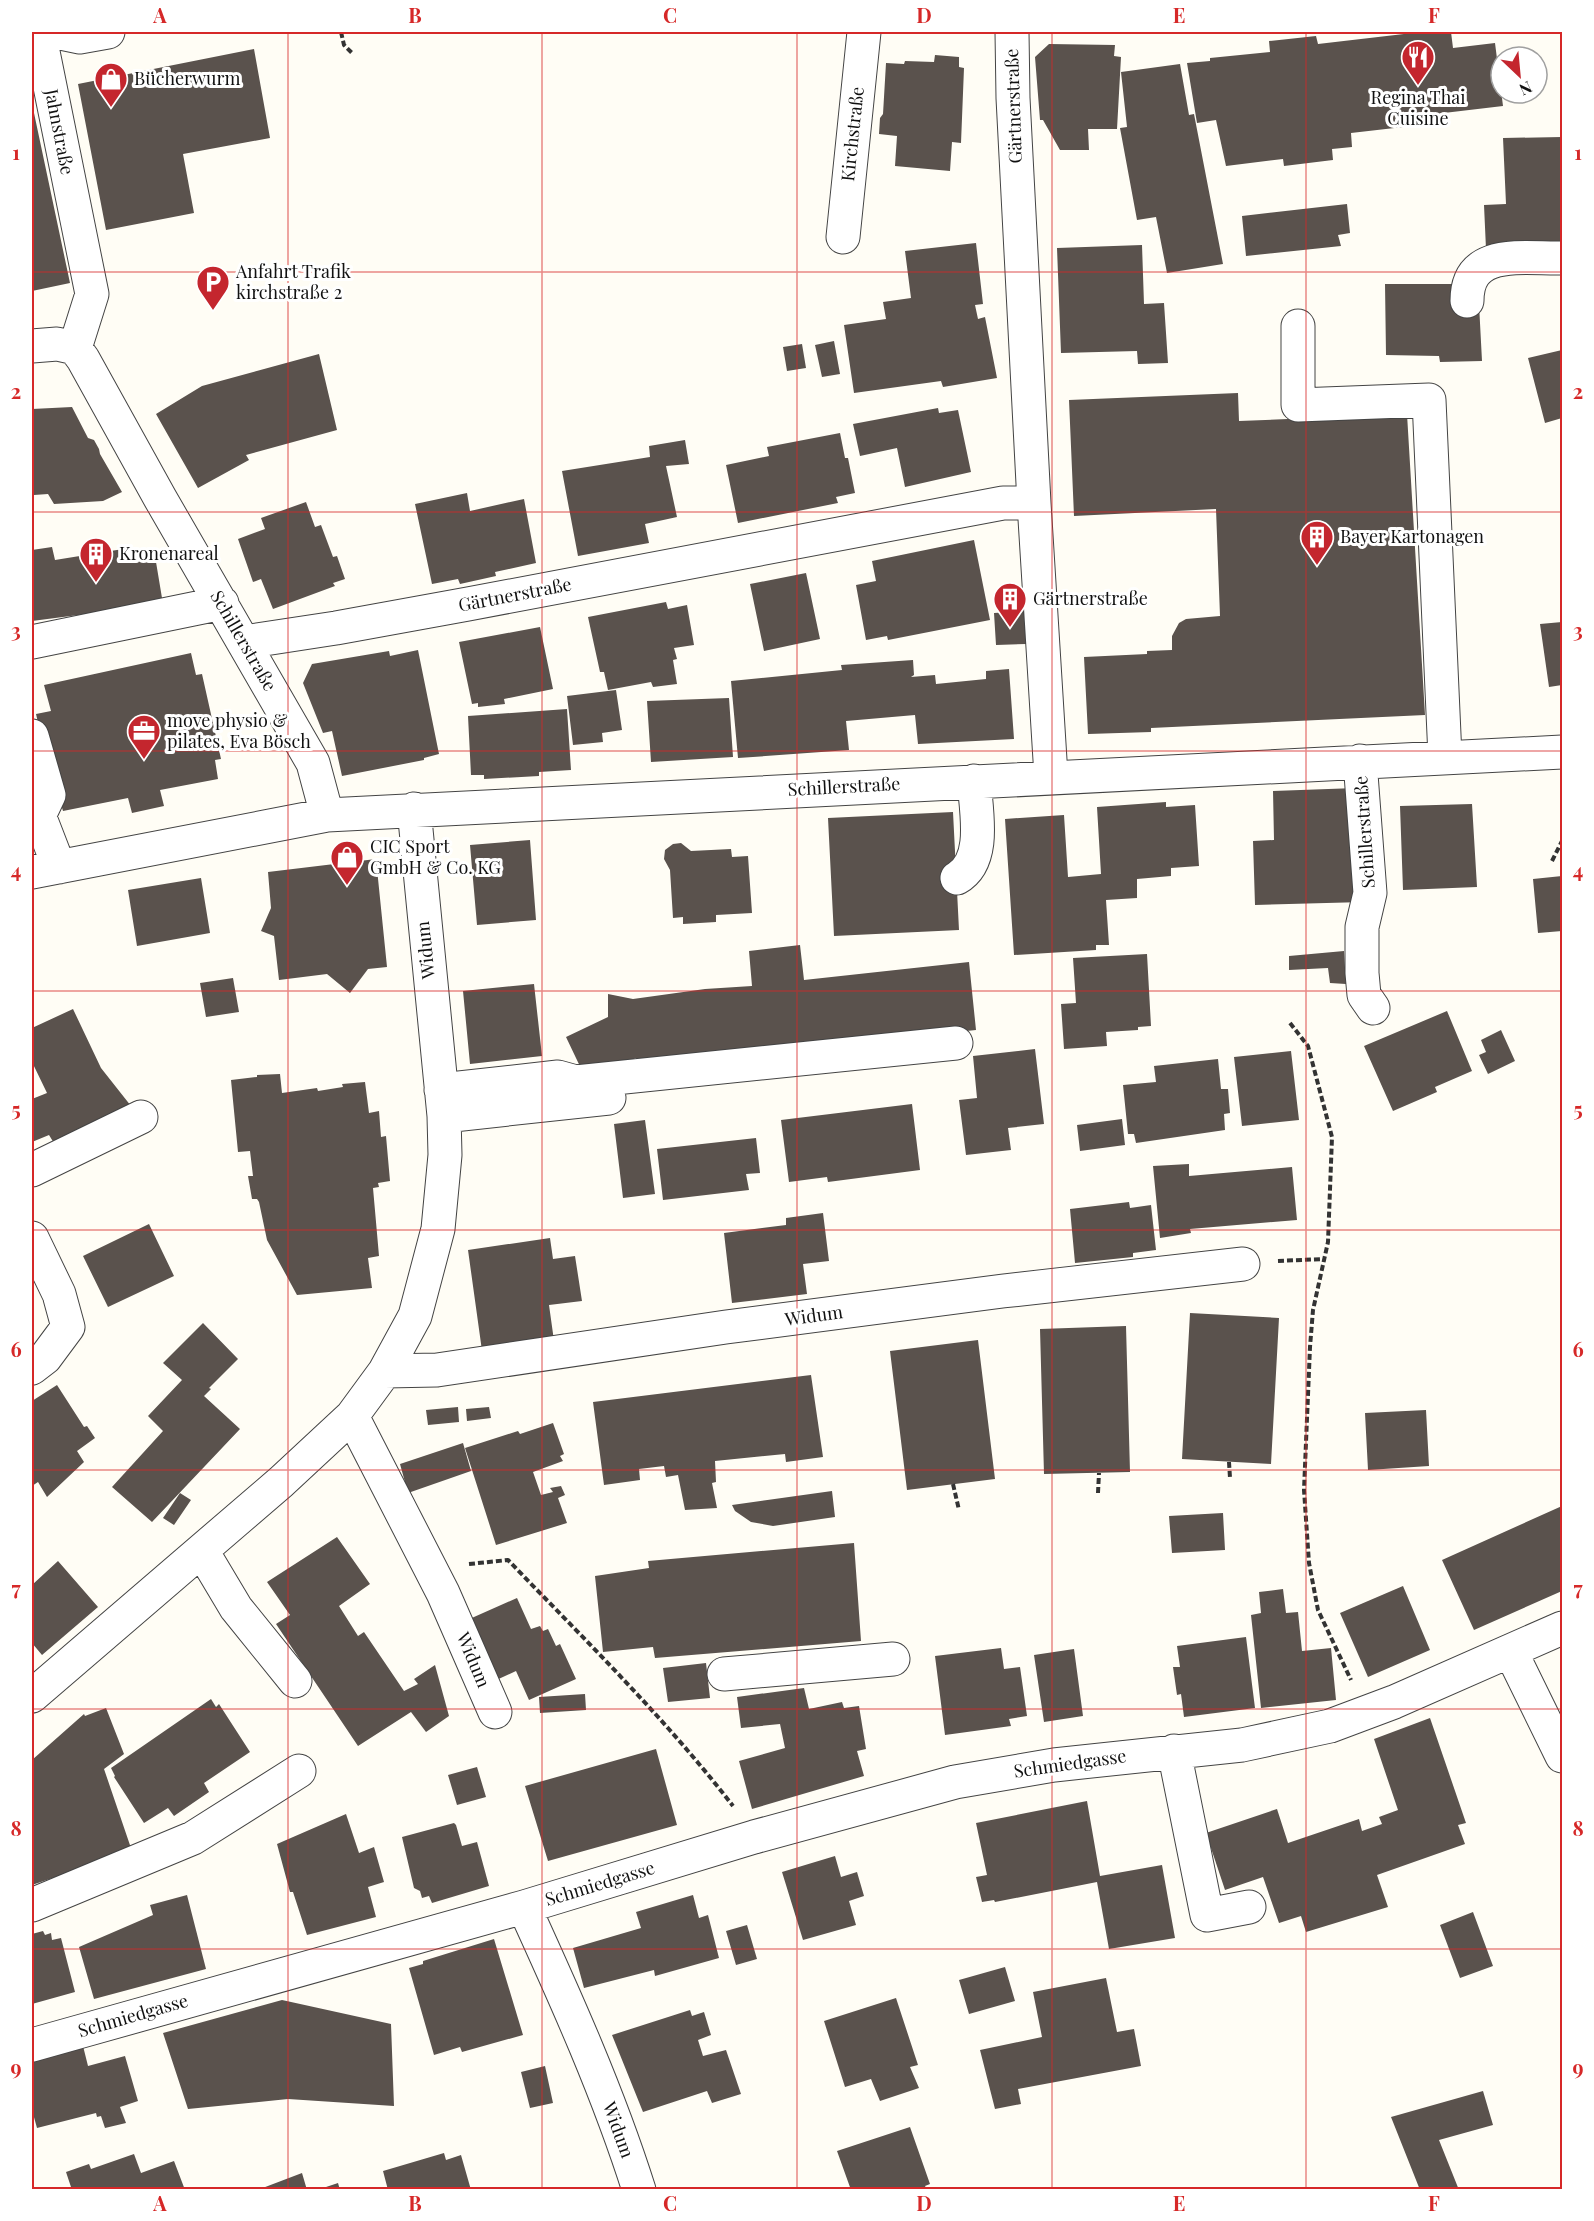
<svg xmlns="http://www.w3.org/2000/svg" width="1594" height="2221" font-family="'Playfair Display',serif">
	<rect width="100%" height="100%" fill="#fffdf5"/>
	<path fill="#5a524d" d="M1421 32H1451L1453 48 1495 43 1503 106 1410 117 1412 126 1351 133 1352 147 1332 149 1333 160 1284 166 1283 159 1226 166 1216 120 1197 123 1187 63 1210 61V58L1270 52 1269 41 1316 36 1318 44Z
		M1049 44 1115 45 1114 56 1121 57 1117 129H1088L1089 150H1060L1043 120H1040L1035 57Z
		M254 49 270 138 183 154 194 213 106 230 78 84Z
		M935 55 959 57V67L964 68 961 143 952 142 950 171 895 166 897 136 879 134 880 118 883 114 886 63 904 64 905 61 934 62Z
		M1180 64 1189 115 1194 114 1223 264 1167 273 1156 217 1137 220 1120 128 1127 127 1121 72Z
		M34 113 70 283 32 291V114Z
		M1562 137V248L1486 249 1484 205 1506 204 1503 138Z
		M1347 204 1350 233 1338 235 1341 246 1246 256 1242 216Z
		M976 243 983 304 975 305 978 319 985 317 997 378 943 387 941 381 854 393 844 325 886 319 883 302 911 298 905 251Z
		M1142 245 1144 304 1164 303 1168 363 1138 364 1137 351 1061 353 1057 248Z
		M1385 284H1453V306L1479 304 1482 361 1440 362 1439 356 1386 355Z
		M834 341 840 374 822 377 815 345Z
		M802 344 806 368 787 371 783 347Z
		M1562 350V418L1545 423 1528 358Z
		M319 354 337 430 246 455 249 460 198 488 156 414 202 386Z
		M1238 393 1239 421 1407 414 1425 715 1151 728V732L1088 734 1084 657 1147 654V651L1172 650V636L1179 623 1186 619 1220 616 1216 509 1074 516 1069 400Z
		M72 407 88 438 94 440 99 449 100 454 122 492 103 501 54 504 48 494 34 495 33 490H32V409Z
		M938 408 939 413 958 410 971 472 905 487 897 448 860 456 853 424Z
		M840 433 845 458H848L855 493 836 497 838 503 738 523 726 465 769 456 767 447Z
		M685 440 689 464 666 466 677 517 645 524 649 543 578 556 562 471 650 457 649 446Z
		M467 493 470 511 524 499 536 563 495 572 496 576 460 584 458 579 432 584 415 504Z
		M306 502 315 527 321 525 333 557 337 556 345 579 333 583 335 586 273 609 261 579 253 582 238 539 265 529 261 518Z
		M974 540 990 620 888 640 887 636 866 640 856 585 876 581 872 561Z
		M52 547 55 560 123 549 125 561 155 556 163 604 32 621V550Z
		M806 573 820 639 764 651 750 584Z
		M666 602 668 609 687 605 694 645 674 648 677 659 673 660 677 684 653 687 651 682 608 690 604 672H600L588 617Z
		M1024 611 1026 644 996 645 994 613Z
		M1562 622V685L1549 687 1540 624Z
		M540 627 553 689 504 699 505 704 478 707V703L472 704 459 642Z
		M418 650 439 754 424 758V760L342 776 332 731 323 733 303 683 312 664 389 651 390 656Z
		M191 653 196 675 202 674 221 759 215 760 218 779 160 790 164 806 132 813 128 798 63 811 58 795 55 796 36 714 51 711 44 685Z
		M913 660 914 675 911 677 935 675 936 684 986 679V671L1009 669 1014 739 918 744 915 715 846 721 849 750 738 758 731 681 842 670 841 665Z
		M616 690 622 730 602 733 603 742 573 745 567 696Z
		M729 698 733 757 651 762 647 701Z
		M567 709 571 770 539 772V776L484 779V775H471L468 716Z
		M1356 788 1364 902 1255 905 1253 841 1274 840 1273 791Z
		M1166 802V807L1195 805 1199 866 1171 868V876L1137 879V898L1106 900 1109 945H1096V950L1014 955 1005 819 1064 815 1068 877 1101 874 1097 807Z
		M1472 804 1477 887 1403 890 1400 806Z
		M953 812 959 930 834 936 828 818Z
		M530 840 536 920 477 925 470 845Z
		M681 843 691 851 731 849 732 857 748 856 752 913 716 915V922L683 924V917L673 918 670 870 664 859 665 850 673 844Z
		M376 859 387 967 368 969 350 993 327 974 279 980 274 936 261 931 271 908 268 872Z
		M1562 876V931L1538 933 1533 879Z
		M201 878 210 933 137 946 128 890Z
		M800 945 804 980 969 962 976 1030 719 1057 638 1070 636 1058 586 1079 566 1037 608 1017V994L633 999 705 989 752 986 749 951Z
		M1344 951 1346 984 1330 983 1328 968 1289 970V956Z
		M1147 954 1151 1026 1138 1027V1030L1106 1032 1107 1046 1064 1049 1061 1004 1076 1003 1073 958Z
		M233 978 239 1012 206 1017 200 983Z
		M534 984 542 1056 470 1064 463 991Z
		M73 1009 101 1068 131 1106 57 1148 49 1135 32 1142V1099L47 1093 32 1062V1028Z
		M1447 1011 1472 1071 1435 1087 1437 1092 1393 1111 1364 1046Z
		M1501 1030 1515 1061 1488 1074 1479 1055 1486 1052 1481 1040Z
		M1035 1049 1044 1124 1008 1128 1011 1150 966 1155 959 1100 977 1098 973 1056Z
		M1291 1051 1299 1120 1242 1126 1234 1057Z
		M1218 1059 1221 1089H1228L1230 1113 1224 1114 1225 1130 1136 1143 1134 1134H1128L1123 1085 1156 1082 1154 1066Z
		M280 1074 282 1093 317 1088 318 1091 343 1087 342 1084 365 1082 369 1113 379 1111 381 1137 386 1136 390 1181 378 1183 379 1187 373 1188 379 1256 368 1258 372 1288 297 1295 267 1240 259 1202 257 1199H252L248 1176H253L250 1151 238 1152 231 1080 257 1077V1075Z
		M912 1104 920 1170 828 1182 827 1177 789 1182 781 1120Z
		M1122 1119 1125 1145 1080 1151 1077 1125Z
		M645 1120 655 1194 623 1198 614 1124Z
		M756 1138 760 1173 746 1174 749 1190 663 1200 657 1149Z
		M1189 1164V1176L1292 1167 1297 1220 1190 1229 1191 1233 1160 1238 1153 1166Z
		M1129 1202 1130 1208 1151 1205 1156 1250 1133 1253V1257L1075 1263 1070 1209Z
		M823 1213 829 1261 803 1264 807 1294 732 1303 724 1233 786 1225V1218Z
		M149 1224 174 1276 108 1307 83 1256Z
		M550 1238 553 1259 575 1256 582 1301 549 1305 555 1348 483 1358 468 1250Z
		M1190 1313 1279 1318 1271 1464 1182 1459Z
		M203 1323 238 1359 209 1388 211 1389 204 1396 240 1429 152 1522 112 1487 163 1431 148 1416 182 1380 163 1363Z
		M1126 1326 1130 1472 1044 1474 1040 1329Z
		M978 1340 995 1479 907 1490 890 1351Z
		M811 1375 823 1457 786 1462 785 1454 715 1461 716 1482 712 1483 717 1508 685 1510 678 1475 666 1477 664 1466 639 1469 640 1480 604 1485 593 1402Z
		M57 1385 84 1427 87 1426 95 1438 77 1451 84 1462 47 1497 38 1482 32 1486V1401Z
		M458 1407 459 1422 428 1425 426 1410Z
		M489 1407 491 1418 467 1421 466 1409Z
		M1426 1410 1429 1466 1368 1470 1365 1413Z
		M553 1423 564 1454 560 1456 563 1461 533 1472 541 1495 553 1492 550 1488 561 1486 565 1495 558 1498 567 1523 496 1545 465 1448 518 1431 520 1434Z
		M463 1443 471 1471 408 1493 400 1464Z
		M832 1491 835 1517 773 1526 751 1522 735 1511 732 1505Z
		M180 1493 191 1500 174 1525 163 1518Z
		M1562 1506V1591L1474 1630 1442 1560Z
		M1223 1513 1225 1550 1172 1553 1169 1516Z
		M337 1537 370 1584 339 1606 358 1636 364 1632 404 1691 418 1684 414 1679 435 1665 449 1716 426 1732 411 1712 358 1746 276 1624 290 1615 267 1582Z
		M854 1543 861 1641 655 1658 653 1647 603 1652 595 1576 649 1568 648 1561Z
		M58 1561 98 1607 42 1655 32 1643V1585Z
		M1403 1586 1430 1650 1368 1677 1340 1613Z
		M1283 1589 1286 1613 1298 1612 1302 1651 1331 1648 1336 1700 1261 1708 1251 1615 1261 1613 1259 1592Z
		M517 1598 531 1629 540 1626 543 1631 548 1629 556 1646 560 1644 576 1679 529 1700 516 1671 492 1682 465 1621Z
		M1246 1637 1255 1708 1184 1717 1181 1694 1177 1695 1173 1667H1180L1177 1646Z
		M1001 1648 1004 1669 1020 1667 1027 1716 1009 1719 1011 1726 945 1735 935 1656Z
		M1074 1649 1083 1716 1044 1722 1034 1655Z
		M706 1663 710 1698 668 1702 663 1668Z
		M804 1688 809 1709 842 1702 844 1708 859 1706 866 1749 857 1751 864 1776 752 1809 739 1761 785 1748 780 1724 741 1728 737 1697Z
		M585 1694 586 1710 540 1713 539 1697Z
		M211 1699 216 1707 219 1704 250 1752 204 1783 209 1792 174 1816 168 1808 144 1823 114 1777 115 1776 111 1768Z
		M106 1708 124 1754 104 1769 132 1851 32 1885V1760L84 1714 85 1716Z
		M1430 1718 1466 1823 1458 1825 1465 1844 1377 1875 1388 1907 1306 1932 1301 1916 1279 1923 1263 1877 1225 1890 1206 1833 1277 1809 1288 1843 1359 1819 1362 1831 1382 1824 1379 1817 1398 1810 1374 1739Z
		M656 1749 677 1825 548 1861 525 1786Z
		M477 1767 486 1797 457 1805 448 1775Z
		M1087 1801 1100 1876 1162 1865 1175 1938 1109 1949 1097 1882 995 1902 994 1900 982 1902 976 1877 987 1875 976 1823Z
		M346 1814 359 1853 374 1847 384 1882 368 1887 376 1917 307 1935 293 1892H290L277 1844Z
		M454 1823 456 1825 462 1846 477 1842 489 1886 432 1903 429 1896 422 1898 420 1891 414 1888 402 1837Z
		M835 1856 841 1877 857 1872 864 1896 849 1901 856 1925 803 1940 782 1872Z
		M187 1895 206 1969 94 1999 79 1947 153 1915 150 1905Z
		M693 1895 699 1918 708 1915 719 1958 655 1976 654 1970 584 1988 573 1948 641 1928 636 1912Z
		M1473 1912 1493 1966 1460 1978 1440 1925Z
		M747 1925 757 1959 736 1965 726 1931Z
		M43 1931 45 1935 51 1933 52 1940 61 1938 75 1992 32 2004V1934Z
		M494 1939 523 2035 462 2052 460 2047 434 2055 409 1968 423 1964V1961Z
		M1005 1967 1015 2001 969 2014 959 1980Z
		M1106 1978 1117 2032 1134 2029 1141 2066 1018 2089 1021 2104 995 2109 980 2050 1042 2037 1033 1992Z
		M896 1998 918 2065 910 2067 919 2088 880 2101 871 2079 845 2087 824 2021Z
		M282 2000 391 2024 394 2106 288 2099 188 2109 163 2033Z
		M690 2010 692 2016 704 2012 711 2035 698 2040 703 2056 726 2050 741 2094 712 2103 707 2091 643 2112 612 2035Z
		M83 2046 88 2066 125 2056 138 2101 120 2107 126 2123 105 2128 101 2116 97 2117 96 2113 37 2128 32 2110V2061Z
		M545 2066 553 2103 530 2108 521 2072Z
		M1483 2091 1493 2125 1439 2140 1459 2190H1420L1391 2117Z
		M910 2127 930 2184 925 2186 927 2190H851L837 2151Z
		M444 2153 446 2160 461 2155 471 2190H388L383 2171Z
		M134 2154 141 2173 174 2161 185 2190H72L66 2172 89 2164 91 2169Z
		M302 2173 307 2190H260V2189Z
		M338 2183 340 2190H320V2189Z"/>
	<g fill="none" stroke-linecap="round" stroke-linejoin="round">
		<defs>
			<path id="minor" d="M39 32 92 294 75 348
				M56 32 80 37 108 32
				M1012 32 1013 98 1034 503 1051 776
				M843 237 864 32
				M1467 301C1467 247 1523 259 1562 258
				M1298 326V405L1429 400 1445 757
				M32 346 57 344 75 348 83 359 160 498 313 763 327 815
				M32 642 222 603
				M244 642 336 628 468 604 1003 503H1034
				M32 736 49 795 39 816
				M1360 761 1370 893 1362 927V973L1364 995 1373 1008
				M32 797 59 867
				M32 872 327 815 1562 752
				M957 878C987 861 976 811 974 781
				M441 1090 558 1077 576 1082 956 1043
				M444 1116 609 1098
				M32 1170 141 1117
				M32 1238 59 1294 68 1327 45 1358 32 1368
				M385 1371 437 1370 726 1327 1003 1291 1243 1264
				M352 1416 443 1593 495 1712
				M202 1551 236 1608 295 1681
				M1511 1652 1562 1756
				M724 1674 893 1659
				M32 1696 281 1482 352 1416 385 1371 415 1316 438 1229 445 1155 444 1116 414 809
				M1174 1751 1207 1915 1249 1907
				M32 1905 193 1838 299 1771
				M524 1907C566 1999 608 2092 639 2190
				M32 2045 524 1907 754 1837 955 1782 1054 1765 1242 1745 1330 1726 1394 1702 1562 1628"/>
		</defs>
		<use href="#minor" stroke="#444" stroke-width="35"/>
		<path stroke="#333" stroke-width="4" stroke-dasharray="6 3" stroke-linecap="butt" d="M341 32 344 45 353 54
			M1552 861 1562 841
			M1290 1023 1308 1046 1332 1137 1328 1242 1313 1310 1310 1347 1304 1490 1309 1563 1318 1610 1351 1680
			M1278 1261 1325 1259
			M1229 1462 1230 1478
			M953 1484 959 1510
			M1098 1493 1099 1473
			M469 1564 508 1560C585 1640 665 1718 733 1806"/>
		<use href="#minor" stroke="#fff" stroke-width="33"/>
	</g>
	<path fill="none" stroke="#d62828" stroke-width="1.5" stroke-opacity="0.55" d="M288 32V2190M542 32V2190M797 32V2190M1052 32V2190M1306 32V2190M32 272H1562M32 512H1562M32 751H1562M32 991H1562M32 1230H1562M32 1470H1562M32 1709H1562M32 1949H1562"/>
	<defs>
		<symbol id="restaurant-pin" viewBox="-11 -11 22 30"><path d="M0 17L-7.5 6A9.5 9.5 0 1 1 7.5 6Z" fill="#c4262e" stroke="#fff"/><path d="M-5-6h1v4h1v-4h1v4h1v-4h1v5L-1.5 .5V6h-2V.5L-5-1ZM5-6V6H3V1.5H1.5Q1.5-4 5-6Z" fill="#fff"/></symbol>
		<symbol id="shop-pin" viewBox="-11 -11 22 30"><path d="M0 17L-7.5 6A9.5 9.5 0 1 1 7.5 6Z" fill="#c4262e" stroke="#fff"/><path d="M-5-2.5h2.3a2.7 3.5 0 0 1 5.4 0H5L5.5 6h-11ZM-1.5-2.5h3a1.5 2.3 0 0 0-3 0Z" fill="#fff"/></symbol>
		<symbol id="parking-pin" viewBox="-11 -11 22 30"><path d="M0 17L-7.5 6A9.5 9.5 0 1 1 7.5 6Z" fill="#c4262e" stroke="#fff"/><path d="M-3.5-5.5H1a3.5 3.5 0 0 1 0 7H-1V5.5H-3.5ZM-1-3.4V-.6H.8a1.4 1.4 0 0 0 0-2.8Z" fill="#fff"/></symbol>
		<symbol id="building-pin" viewBox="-11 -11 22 30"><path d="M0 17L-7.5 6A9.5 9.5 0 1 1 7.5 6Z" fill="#c4262e" stroke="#fff"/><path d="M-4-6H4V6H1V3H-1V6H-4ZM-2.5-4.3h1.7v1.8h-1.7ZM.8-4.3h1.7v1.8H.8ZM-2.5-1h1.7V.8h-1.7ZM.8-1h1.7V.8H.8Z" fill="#fff"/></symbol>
		<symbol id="office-pin" viewBox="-11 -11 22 30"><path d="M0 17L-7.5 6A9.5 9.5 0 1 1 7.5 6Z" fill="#c4262e" stroke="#fff"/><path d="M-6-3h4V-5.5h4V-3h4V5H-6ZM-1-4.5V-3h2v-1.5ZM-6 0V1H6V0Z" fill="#fff"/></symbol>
	</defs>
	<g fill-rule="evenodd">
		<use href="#restaurant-pin" x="1399" y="38" width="38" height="52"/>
		<use href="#shop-pin" x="92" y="60" width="38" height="52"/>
		<use href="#parking-pin" x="194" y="263" width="38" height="52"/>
		<use href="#building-pin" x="1298" y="518" width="38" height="52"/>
		<use href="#building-pin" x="77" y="535" width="38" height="52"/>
		<use href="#building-pin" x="991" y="580" width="38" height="52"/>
		<use href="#office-pin" x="125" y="712" width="38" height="52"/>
		<use href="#shop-pin" x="328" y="838" width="38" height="52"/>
	</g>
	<g text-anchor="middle" stroke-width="6" stroke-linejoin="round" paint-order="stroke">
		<g font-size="18" fill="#111" stroke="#fff" text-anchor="start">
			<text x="134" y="85">Bücherwurm</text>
			<text x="1418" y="104" text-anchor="middle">Regina Thai<tspan x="1418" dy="21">Cuisine</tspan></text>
			<text x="236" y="278">Anfahrt Trafik<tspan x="236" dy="21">kirchstraße 2</tspan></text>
			<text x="1340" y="543">Bayer Kartonagen</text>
			<text x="119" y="560">Kronenareal</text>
			<text x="1033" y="605">Gärtnerstraße</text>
			<text x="167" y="727">move physio &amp;<tspan x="167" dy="21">pilates, Eva Bösch</tspan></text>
			<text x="370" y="853">CIC Sport<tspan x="370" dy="21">GmbH &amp; Co. KG</tspan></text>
		</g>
		<g font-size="18" fill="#111" stroke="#fff">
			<text transform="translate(1014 106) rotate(-92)" y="6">Gärtnerstraße</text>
			<text transform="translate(59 132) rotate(79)" y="6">Jahnstraße</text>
			<text transform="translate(853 134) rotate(-84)" y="6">Kirchstraße</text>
			<text transform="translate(515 595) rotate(-11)" y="6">Gärtnerstraße</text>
			<text transform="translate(243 641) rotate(60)" y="6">Schillerstraße</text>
			<text transform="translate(844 787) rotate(-3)" y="6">Schillerstraße</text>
			<text transform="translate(1365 832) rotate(-94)" y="6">Schillerstraße</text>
			<text transform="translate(426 950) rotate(-96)" y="6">Widum</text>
			<text transform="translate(814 1316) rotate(-8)" y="6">Widum</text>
			<text transform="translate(473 1660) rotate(67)" y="6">Widum</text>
			<text transform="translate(1070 1764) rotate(-8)" y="6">Schmiedgasse</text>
			<text transform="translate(600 1884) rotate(-17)" y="6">Schmiedgasse</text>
			<text transform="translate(133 2016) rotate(-16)" y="6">Schmiedgasse</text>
			<text transform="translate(618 2130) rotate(70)" y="6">Widum</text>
		</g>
	</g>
	<rect width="1594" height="2221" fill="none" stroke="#ffffff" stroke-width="66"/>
	<g transform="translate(1519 75) rotate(154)"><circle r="28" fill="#ffffff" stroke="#a0a0a0" stroke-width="1.5"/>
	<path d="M0-4.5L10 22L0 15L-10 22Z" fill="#c4262e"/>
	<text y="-9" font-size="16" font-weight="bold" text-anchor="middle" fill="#111111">N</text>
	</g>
	<rect x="33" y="33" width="1528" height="2155" fill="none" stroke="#d62828" stroke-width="2"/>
	<g font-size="20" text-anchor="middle" font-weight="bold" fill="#d62828">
		<text x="160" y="23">A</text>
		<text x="415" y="23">B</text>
		<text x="670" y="23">C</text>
		<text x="924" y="23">D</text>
		<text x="1179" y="23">E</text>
		<text x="1434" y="23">F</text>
		<text x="16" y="160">1</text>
		<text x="1578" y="160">1</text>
		<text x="16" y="399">2</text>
		<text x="1578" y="399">2</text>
		<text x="16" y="638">3</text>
		<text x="1578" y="638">3</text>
		<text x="16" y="878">4</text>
		<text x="1578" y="878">4</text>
		<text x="16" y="1117">5</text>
		<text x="1578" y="1117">5</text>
		<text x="16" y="1357">6</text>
		<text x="1578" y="1357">6</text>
		<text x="16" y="1596">7</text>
		<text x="1578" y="1596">7</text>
		<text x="16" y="1836">8</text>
		<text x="1578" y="1836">8</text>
		<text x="16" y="2075">9</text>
		<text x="1578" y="2075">9</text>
		<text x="160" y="2211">A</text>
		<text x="415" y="2211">B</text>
		<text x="670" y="2211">C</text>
		<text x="924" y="2211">D</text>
		<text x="1179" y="2211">E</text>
		<text x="1434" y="2211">F</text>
	</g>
</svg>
